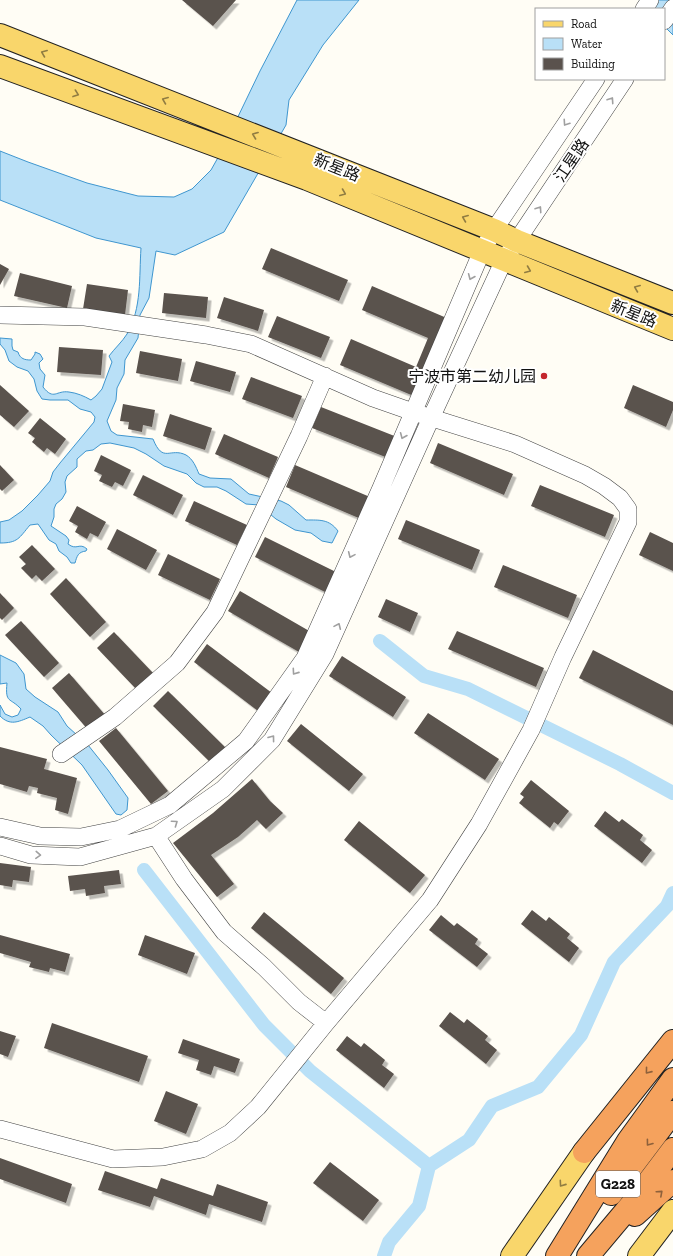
<svg xmlns="http://www.w3.org/2000/svg" width="673" height="1256" font-family="'Zilla Slab','Noto Sans SC',serif">
	<defs>
		<filter id="shadow"><feDropShadow dx="3.5" dy="3.5" stdDeviation="0" flood-color="#0004"/></filter>
	</defs>
	<rect width="100%" height="100%" fill="#fffdf5"/>
	<path fill="#b9e0f7" stroke="#3f96cf" d="M297 0H359L323 45 289 100 286 125 224 232 175 255 156 251 149 298 140 315 138 338 125 360 124 374 117 388 116 400 107 421 111 431 117 435 153 439C163 464 170 447 186 455 193 459 196 467 199 474L210 478 231 479 249 494 281 501 289 505 306 520C320 520 329 519 338 531L332 543 322 541 311 533 295 530 276 519 259 505 246 504 226 491 217 487H204L196 483 187 474 164 466 146 454 134 448 110 443 101 444 93 450 86 451 77 459V467L67 476 65 482 66 492 62 499 56 504 54 509V517L51 526 66 536 69 540 68 544C77 551 79 542 87 549L86 551C78 552 77 556 75 563H71L67 557 59 551 56 544 49 540 38 524 30 525C19 538 18 543 0 543V522L9 520 22 511 38 495 50 481 53 472 60 463 94 422 95 417 91 412 80 409 68 400H50L42 399 37 391 34 379 28 371 17 367 9 361 5 350 0 344V338L12 339V346L13 350 18 352C20 359 25 360 31 360L35 354V352L40 354 43 359 39 363 40 369 45 375 43 387C54 401 56 390 69 392 77 393 84 396 91 400L96 396 102 389 112 362 109 356C115 348 122 342 127 334 142 308 139 277 141 248L96 238 0 200V151L28 162 87 183 138 196 174 197 192 189 211 170 220 154 260 71Z
		M639 0H673V35L664 26V9H647Z
		M0 655 16 663 24 674 26 689 35 697 58 712 67 726 88 745 108 770 128 798 127 810 121 815 116 814 82 765 51 735 43 726 30 717C18 722 10 726 0 716V705L5 714 12 717 18 715 21 709C10 697 5 704 7 683L0 684Z"/>
	<g fill="none" stroke-linecap="round" stroke-linejoin="round">
		<path stroke="#b9e0f7" stroke-width="14" d="M380 641 424 676 468 689 620 764 673 793
			M144 870 264 1025 310 1071 429 1166
			M384 1256 389 1242 419 1206 429 1166 469 1140 492 1106 538 1087 581 1035 614 962 667 906 673 893"/>
	</g>
	<path fill="#5a524d" filter="url(#shadow)" d="M182 0H236L213 26Z
		M271 248 348 280 339 301 262 269Z
		M0 264 9 269 0 285Z
		M20 273 72 286 67 308 14 296Z
		M87 284 128 290 125 315 83 309Z
		M372 286 449 319 416 397 340 365 351 339 416 367 428 338 362 310Z
		M164 293 208 297 206 318 162 313Z
		M224 297 264 310 258 331 217 318Z
		M277 316 330 337 321 358 268 337Z
		M59 347 103 350 101 375 57 372Z
		M140 351 182 359 178 381 136 373Z
		M196 361 236 372 230 392 190 381Z
		M251 377 302 396 293 418 242 399Z
		M0 385 29 411 14 427 0 415Z
		M633 385 673 402V410L666 427 624 408Z
		M123 404 155 410 152 427 143 425 142 432 128 429 129 422 120 421Z
		M321 407 397 437 388 458 312 428Z
		M170 414 212 428 205 450 163 436Z
		M40 418 66 439 55 454 47 448 44 452 32 442 35 438 28 433Z
		M224 434 278 457 269 478 215 454Z
		M438 443 513 474 504 495 430 463Z
		M101 455 131 470 123 486 115 482 112 487 99 481 102 475 94 471Z
		M0 465 14 480 2 491 0 489Z
		M295 465 370 497 361 519 286 487Z
		M143 475 183 495 173 515 133 495Z
		M540 485 614 515 605 537 531 506Z
		M194 501 247 525 237 545 185 521Z
		M77 506 106 522 98 537 90 533 87 539 75 532 78 526 69 521Z
		M406 520 480 550 472 570 398 539Z
		M117 529 157 550 146 570 107 549Z
		M650 532 673 543V571L639 555Z
		M265 537 338 573 327 593 255 557Z
		M32 545 55 569 42 581 36 575 32 579 21 568 26 564 19 557Z
		M168 554 220 579 210 600 158 575Z
		M503 565 577 595 568 618 494 587Z
		M66 578 106 622 90 637 50 594Z
		M240 591 311 632 299 652 228 611Z
		M0 593 14 608 2 620 0 618Z
		M386 599 418 613 410 632 378 617Z
		M21 621 59 663 44 677 5 635Z
		M457 631 544 668 536 687 448 649Z
		M114 632 153 673 136 689 97 648Z
		M207 644 272 693 258 711 194 662Z
		M593 650 673 691V725L579 678Z
		M342 656 406 697 393 717 329 676Z
		M69 673 106 716 89 731 52 688Z
		M168 691 227 749 212 764 153 706Z
		M428 713 499 759 485 780 414 733Z
		M301 724 363 774 349 791 287 741Z
		M116 728 168 791 151 804 99 741Z
		M0 747 47 759 44 769 77 778 68 814 55 810 57 798 37 793 38 788 29 786 27 792 0 784Z
		M252 779 270 801 283 813 266 829 257 820 238 837 211 855 234 884 217 897 173 843 213 813Z
		M531 780 569 811 558 825 554 822 550 828 519 803 524 797 520 794Z
		M605 811 619 822 622 819 643 835 640 840 652 850 642 863 594 826Z
		M359 821 425 875 410 893 344 840Z
		M0 863 31 867 29 882 13 880 12 887 0 885Z
		M119 870 121 884 104 886 105 893 86 896 85 889 70 891 68 876Z
		M532 910 546 921 549 917 570 934 567 938 579 948 569 962 521 924Z
		M264 912 344 978 331 994 251 928Z
		M441 915 454 926 457 923 478 939 475 944 488 954 477 967 429 930Z
		M0 935 70 954 65 972 50 968 49 972 29 967 31 962 0 953Z
		M145 935 195 953 187 974 138 955Z
		M450 1012 464 1023 467 1019 488 1036 485 1040 497 1050 486 1064 439 1026Z
		M52 1023 148 1056 139 1082 44 1048Z
		M0 1031 16 1036 8 1057 0 1054Z
		M347 1036 361 1047 364 1043 385 1060 382 1065 394 1074 384 1088 336 1050Z
		M183 1039 240 1059 235 1073 214 1066 211 1075 196 1070 199 1060 178 1053Z
		M166 1091 198 1104 186 1134 154 1121Z
		M0 1158 72 1184 66 1203 0 1179Z
		M330 1162 379 1200 363 1221 313 1183Z
		M105 1171 157 1189 161 1178 213 1196 217 1184 268 1202 262 1222 209 1204 206 1215 154 1196 150 1207 98 1190Z"/>
	<g fill="none" stroke-linecap="round" stroke-linejoin="round">
		<defs>
			<path id="minor" d="M644 9 650 0
				M664 21 673 8
				M0 315 85 317 206 335 251 344 373 398 413 412 515 444 585 475 604 486 620 498 628 509V522L563 657 531 730 479 824 430 900 326 1023 258 1107 230 1133 202 1149 163 1157 113 1159 0 1129
				M61 754 115 717 177 663 215 612 299 436 325 376
				M0 827 40 836 81 837 120 829 170 805 246 741 305 658 381 488 482 251 494 230 596 79
				M156 836 184 879 224 932 264 967 299 1002 326 1023
				M0 846 31 855 80 857 156 836 223 789 272 740 325 654 431 418 504 260 625 79"/>
			<path id="major" d="M0 35 494 230 517 241 673 303
				M0 66 307 179 673 329
				M512 1256 584 1152
				M639 1256 673 1211"/>
			<path id="highway" d="M584 1152 673 1041
				M611 1194 673 1112
				M635 1215 673 1181
				M557 1256 628 1141 673 1079
				M588 1256 630 1206 673 1149"/>
		</defs>
		<use href="#minor" stroke="#444" stroke-width="18"/>
		<use href="#major" stroke="#222" stroke-width="24"/>
		<use href="#highway" stroke="#222" stroke-width="24"/>
		<use href="#minor" stroke="#fff" stroke-width="17"/>
		<use href="#major" stroke="#f9d66b" stroke-width="22"/>
		<use href="#highway" stroke="#f5a25d" stroke-width="22"/>
	</g>
	<defs><path id="oneway-chevron" d="M-2-3.5L2.5 0L-2 3.5" fill="none" stroke-width="1.6" stroke-linecap="round" stroke-linejoin="round"/></defs>
	<g stroke="#917d42">
		<use href="#oneway-chevron" transform="translate(44 53) rotate(-158)"/>
		<use href="#oneway-chevron" transform="translate(76 94) rotate(20)"/>
		<use href="#oneway-chevron" transform="translate(165 100) rotate(-158)"/>
		<use href="#oneway-chevron" transform="translate(255 135) rotate(-159)"/>
		<use href="#oneway-chevron" transform="translate(343 193) rotate(22)"/>
		<use href="#oneway-chevron" transform="translate(465 218) rotate(-158)"/>
		<use href="#oneway-chevron" transform="translate(528 270) rotate(22)"/>
		<use href="#oneway-chevron" transform="translate(637 288) rotate(-158)"/>
		<use href="#oneway-chevron" transform="translate(562 1184) rotate(125)"/>
	</g>
	<g stroke="#a0a0a0">
		<use href="#oneway-chevron" transform="translate(611 100) rotate(-56)"/>
		<use href="#oneway-chevron" transform="translate(566 123) rotate(124)"/>
		<use href="#oneway-chevron" transform="translate(539 209) rotate(-56)"/>
		<use href="#oneway-chevron" transform="translate(471 277) rotate(113)"/>
		<use href="#oneway-chevron" transform="translate(403 436) rotate(113)"/>
		<use href="#oneway-chevron" transform="translate(351 555) rotate(114)"/>
		<use href="#oneway-chevron" transform="translate(338 626) rotate(-66)"/>
		<use href="#oneway-chevron" transform="translate(295 672) rotate(125)"/>
		<use href="#oneway-chevron" transform="translate(272 738) rotate(-53)"/>
		<use href="#oneway-chevron" transform="translate(175 823) rotate(-35)"/>
		<use href="#oneway-chevron" transform="translate(38 855) rotate(3)"/>
	</g>
	<g stroke="#8e613b">
		<use href="#oneway-chevron" transform="translate(648 1071) rotate(129)"/>
		<use href="#oneway-chevron" transform="translate(649 1143) rotate(127)"/>
		<use href="#oneway-chevron" transform="translate(660 1193) rotate(-42)"/>
	</g>
	<circle fill="#c4262e" stroke="#fff" stroke-width="1.5" cx="544" cy="376" r="4"/>
	<g text-anchor="middle" stroke-width="4" stroke-linejoin="round" paint-order="stroke">
		<rect fill="#fff" stroke="#585858" stroke-width="1" x="596" y="1171" width="44" height="26" rx="3"/>
		<g font-size="15" font-weight="bold" fill="#111">
			<text x="618" y="1189">G228</text>
		</g>
		<g font-size="16" fill="#111" stroke="#fff">
			<text transform="translate(571 160) rotate(-56)" y="6">江星路</text>
			<text transform="translate(337 167) rotate(22)" y="6">新星路</text>
			<text transform="translate(634 313) rotate(22)" y="6">新星路</text>
		</g>
		<g font-size="16" fill="#111" stroke="#fff" text-anchor="end">
			<text x="536" y="382">宁波市第二幼儿园</text>
		</g>
	</g>
	<rect x="535" y="8" width="130" height="72" fill="#ffffff" stroke="#a0a0a0"/>
	<rect x="543" y="21" width="20" height="6" fill="#f9d66b" stroke="#a0a0a0"/>
	<text x="571" y="28" font-size="12" fill="#111111">Road</text>
	<rect x="543" y="38" width="20" height="12" fill="#b9e0f7" stroke="#a0a0a0"/>
	<text x="571" y="48" font-size="12" fill="#111111">Water</text>
	<rect x="543" y="58" width="20" height="12" fill="#5a524d" stroke="#a0a0a0"/>
	<text x="571" y="68" font-size="12" fill="#111111">Building</text>
</svg>
